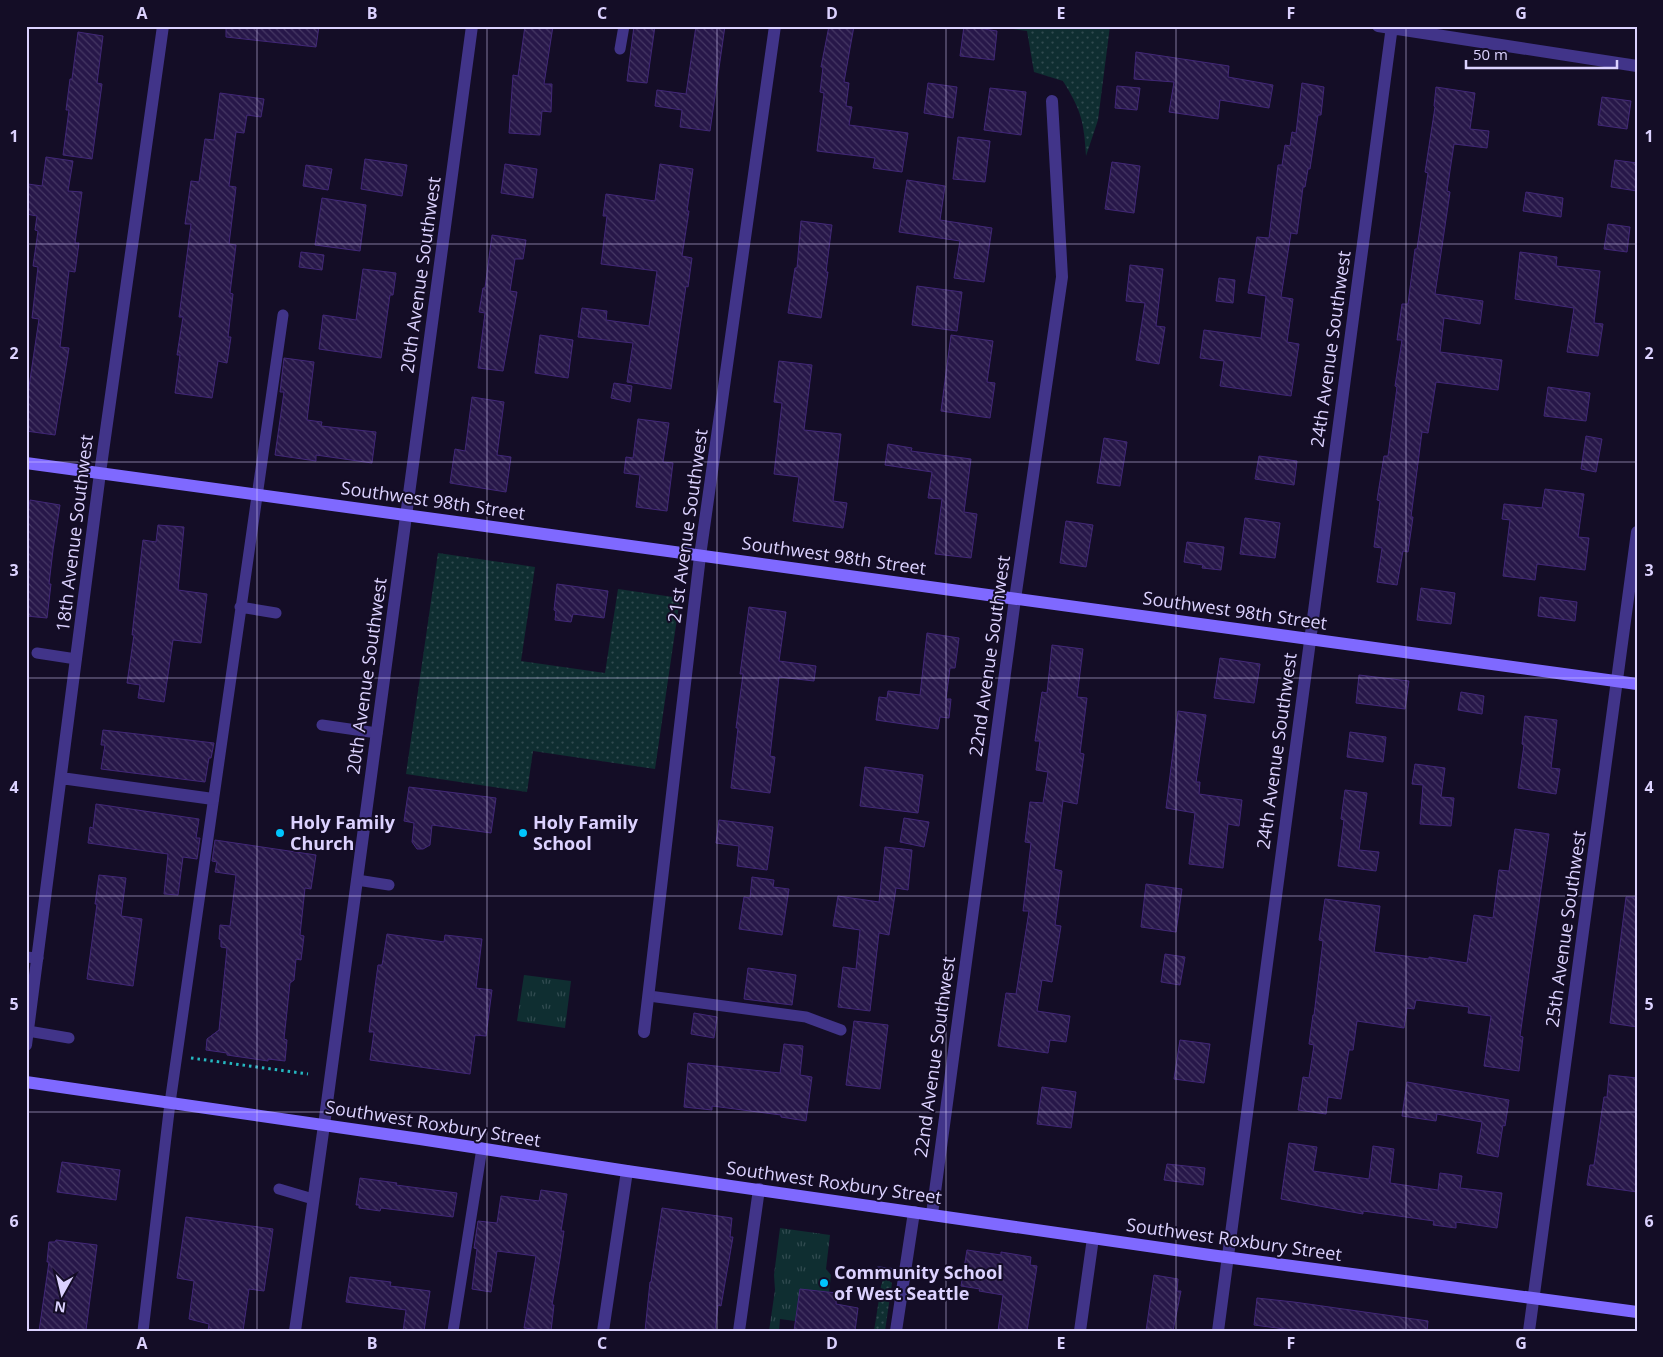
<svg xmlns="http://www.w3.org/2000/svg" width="1663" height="1357" font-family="'Open Sans',sans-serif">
	<defs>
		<pattern id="grass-dots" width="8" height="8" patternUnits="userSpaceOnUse" patternTransform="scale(1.25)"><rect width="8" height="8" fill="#0f2e31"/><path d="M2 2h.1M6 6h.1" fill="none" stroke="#314b50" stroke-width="1.8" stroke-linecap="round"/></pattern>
		<pattern id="park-tufts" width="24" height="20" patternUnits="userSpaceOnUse" patternTransform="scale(1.25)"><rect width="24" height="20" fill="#0f2e31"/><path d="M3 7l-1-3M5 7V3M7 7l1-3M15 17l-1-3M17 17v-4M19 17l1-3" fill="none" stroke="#314b50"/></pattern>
		<pattern id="building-back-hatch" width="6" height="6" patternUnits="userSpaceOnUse" patternTransform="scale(1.25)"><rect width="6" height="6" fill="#271749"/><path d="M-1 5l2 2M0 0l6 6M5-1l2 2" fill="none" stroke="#463864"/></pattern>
	</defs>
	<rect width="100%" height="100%" fill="#140d26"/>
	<path fill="url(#grass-dots)" d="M993 26H1110L1098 120 1086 156C1084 121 1081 110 1063 81L1034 72 1027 31Z
		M438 553 535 567 521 661 605 673 618 589 680 598 655 769 533 751 527 792 406 774Z
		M883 1280H888L892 1283 885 1331H874L881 1286Z"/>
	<path fill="url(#park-tufts)" d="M524 975 571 981 565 1028 517 1021Z
		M780 1228 830 1235 826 1269 831 1275 829 1292 800 1289 795 1321 780 1319 779 1331H769L775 1290 774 1275Z"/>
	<path fill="url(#building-back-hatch)" stroke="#412777" d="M226 26H319L316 47 226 37Z
		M525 26H553L544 84H552L551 112 542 111 540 135 509 133 513 75 518 76Z
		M634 26H655L647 83 627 81Z
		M696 26H725L710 131 680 127 682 110 655 106 657 90 686 94Z
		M829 26H854L844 82 849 83 846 106 852 107 849 125 908 133 902 172 873 168 875 158 817 151 824 93 820 92 823 67H821Z
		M964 26 997 31 994 60 960 56Z
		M78 32 103 36 97 83 102 84 92 159 63 155 69 110H66L70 79H72Z
		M1136 52 1229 66 1228 77 1273 85 1269 108 1220 100 1218 119 1169 112 1174 82 1134 79Z
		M928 83 957 87 953 118 924 113Z
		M1302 83 1324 87 1321 115H1318L1310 169H1308L1305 187H1303L1297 234 1291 233 1281 297 1293 299 1287 342 1299 344 1291 396 1220 386 1224 361 1200 358 1204 330 1261 338 1266 296 1248 293 1257 237 1269 238 1278 165H1282L1285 145 1290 146 1292 132 1296 133Z
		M1117 86 1140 88 1137 110 1115 108Z
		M1436 87 1475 93 1470 129 1489 131 1487 148 1454 144 1447 191 1450 192 1435 294 1483 301 1480 324 1444 318 1440 352 1502 360 1498 390 1436 382 1428 433 1422 432 1411 517H1413L1408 552 1403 551 1397 585 1377 582 1382 548 1374 547 1380 501 1377 500 1384 456H1388L1397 387 1395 386 1402 340H1397L1402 304H1408L1415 249H1417L1428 173 1425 172 1435 107 1434 106Z
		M990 88 1026 92 1021 135 984 130Z
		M220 93 264 99 261 117 247 115 244 133 236 132 229 186 236 187 229 244 236 245 230 293 233 294 228 337H231L227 363 218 361 212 398 175 393 180 355H177L183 317H179L191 224H185L191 181 199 182 205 139 214 140Z
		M1602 97 1631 101 1627 129 1598 125Z
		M958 137 990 141 985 182 953 179Z
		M46 157 73 161 68 191 82 192 75 243H79L75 272 69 271 60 347 69 348 55 435 26 431V407L39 319 32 318 38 267 33 266 38 231 35 230 37 216 26 214V196L28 184 42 186Z
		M365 159 407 165 402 196 361 189Z
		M1615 160 1637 163V191L1611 187Z
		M1112 162 1140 166 1134 213 1105 209Z
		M505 164 537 169 533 198 501 193Z
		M660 164 693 169 687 211H689L682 256 692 258 688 287 686 286 671 389 627 382 633 343 578 337 582 308 607 311 606 320 649 326 657 271 601 264 607 216H603L606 194 655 201Z
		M306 165 332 169 328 190 303 186Z
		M907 180 945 186 940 220 992 228 984 282 954 278 960 241 899 232Z
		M1526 192 1563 198 1561 217 1523 211Z
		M322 198 366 205 360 251 315 245Z
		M801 221 832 225 826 272H828L821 318 788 313 795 268H797Z
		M1608 224 1630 227 1627 252 1604 249Z
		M492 235 526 240 523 259H515L510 291 517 292 503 371 478 368 485 313 479 312 483 288H485Z
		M301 252 324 255 322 270 299 267Z
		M1520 252 1557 257 1556 266 1600 271 1594 323 1603 324 1598 356 1567 352 1574 308 1515 299Z
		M1130 265 1163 269 1156 326 1165 327 1159 364 1136 360 1145 303 1126 301Z
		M363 269 396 273 393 295H390L381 358 319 349 323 315 356 320Z
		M1219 278 1235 280 1233 303 1216 301Z
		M917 286 962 292 957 331 912 325Z
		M540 335 573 340 568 378 535 373Z
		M951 335 993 341 987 382 995 383 990 418 941 411Z
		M284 358 314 362 307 420 322 422 321 426 376 432 372 463 316 455V461L275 455 284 392H280Z
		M779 361 812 365 804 430 841 434 833 501 847 503 843 528 793 521 799 477 774 474 782 403 774 402Z
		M614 383 632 386 630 402 611 398Z
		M1548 387 1590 393 1586 421 1544 416Z
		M472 397 504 402 497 455 511 457 506 492 450 483 455 449 465 451Z
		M638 419 669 423 663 462 673 463 667 511 636 507 640 475 624 473 626 457 633 458Z
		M1586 436 1602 439 1596 472 1581 469Z
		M1104 438 1127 442 1120 486 1097 483Z
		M888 444 912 448 911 451 971 459 964 512 977 514 971 558 935 554 942 499 928 498 932 472 885 465Z
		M1259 456 1297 461 1294 485 1255 479Z
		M1545 489 1584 494 1578 537 1589 538 1585 570 1537 564 1535 580 1503 576 1510 520 1502 519 1504 504 1542 508Z
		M30 500 60 505 53 550 49 584H51L47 618 26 616V525Z
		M1245 518 1280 523 1275 558 1240 554Z
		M1066 521 1093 525 1086 567 1060 563Z
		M158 525 184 527 178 590 207 594 201 643 173 640 164 702 138 698 140 685 127 683 134 635H132L143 540 156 542Z
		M1187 542 1224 547 1221 570 1202 568 1203 565 1184 562Z
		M557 584 608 591 604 618 573 614 571 622 555 620 556 611 554 610Z
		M1421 588 1455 593 1451 624 1417 620Z
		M1540 597 1577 602 1575 621 1538 616Z
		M749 607 786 612 779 661 816 666 814 681 779 677 770 756 775 757 770 793 731 788 738 728H736L743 674H740Z
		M927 633 959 638 955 668H950L946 699H951L949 718 940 717 938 729 876 720 879 697 887 698 888 691 920 695Z
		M1052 645 1083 649 1077 697 1087 698 1080 753 1084 754 1077 804 1063 801 1054 869 1062 871 1055 925 1061 926 1052 982 1042 980 1037 1011 1070 1016 1066 1042 1050 1040 1048 1053 998 1046 1006 993 1016 994 1029 911H1023L1031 843 1025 842 1030 802 1043 803 1048 772 1036 770 1040 741H1035L1042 692 1047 693Z
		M1220 658 1260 664 1254 703 1214 698Z
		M1359 675 1409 681 1405 709 1356 703Z
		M1461 692 1484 696 1482 714 1458 710Z
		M1178 711 1206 715 1196 782H1200L1199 794 1242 800 1239 826 1228 824 1223 868 1189 864 1195 813 1166 808Z
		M1525 716 1557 720 1551 768 1560 769 1556 794 1518 788 1524 745 1522 744Z
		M103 730 214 743 211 758H209L205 782 101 769 105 745H101Z
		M1350 732 1386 737 1383 762 1347 757Z
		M1415 764 1445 768 1441 797 1454 798 1451 826 1420 824 1423 785 1412 784Z
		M865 767 923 775 918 813 860 806Z
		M409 787 496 798 491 833 432 825 430 845 423 849H417L412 842 414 823 404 821Z
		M1345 790 1367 793 1359 850 1379 852 1376 871 1338 866 1344 820 1341 819Z
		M96 804 199 819 196 838H200L197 859 183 857 178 895 164 894 168 854 88 843 90 827 93 828Z
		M904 818 929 822 924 847 900 842Z
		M719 820 773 827 767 870 737 866 739 846 716 843Z
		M1515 829 1549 834 1520 1036 1523 1037 1519 1071 1484 1066 1491 1016 1468 1013 1469 1007 1416 1000 1414 1009 1407 1008 1404 1028 1357 1021 1353 1050H1349L1341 1099 1328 1097 1326 1114 1298 1110 1303 1077 1309 1078 1314 1045 1309 1044 1313 1015H1314L1323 941 1319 940 1325 899 1380 906 1374 952 1429 959V957L1467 963 1474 915 1493 918 1499 870 1509 871Z
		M215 840 316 855 311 889 305 888 300 935 304 936 301 960 296 959 294 980 290 983 284 1039 287 1040 285 1061 268 1059V1061L227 1055V1053L206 1050 207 1039 219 1030 227 948 221 947V940L219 939 220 925 230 926 236 875 215 872 217 862 212 861Z
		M885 847 912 850 908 890 896 888 889 935 879 933 870 1011 838 1007 843 967 856 969 860 930 833 926 838 896 879 902Z
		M99 875 126 878 121 916 142 919 133 986 87 979 97 904H95Z
		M752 877 774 880 773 887 789 889 782 935 739 929 744 897 750 898Z
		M1146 884 1182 889 1176 932 1141 927Z
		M1626 897H1637V1027L1610 1023Z
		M387 934 444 942 445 935 482 939 476 988 492 990 486 1036 475 1035 470 1074 370 1060 374 1032H369L378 965H382Z
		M1165 954 1185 957 1180 985 1161 982Z
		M748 968 796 975 792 1005 744 999Z
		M694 1013 717 1017 714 1038 691 1034Z
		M854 1021 888 1025 880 1089 846 1085Z
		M1180 1040 1210 1044 1204 1083 1174 1079Z
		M784 1044 803 1046 800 1075 812 1077 806 1121 781 1117V1115L712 1106V1110L684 1107 688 1063 780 1073Z
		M1609 1075 1637 1078V1192L1587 1185 1590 1165H1594L1604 1097H1607Z
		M1407 1082 1509 1100 1505 1126 1503 1125 1498 1157 1477 1153 1482 1122 1437 1114 1436 1121 1402 1116Z
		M1042 1087 1076 1092 1071 1128 1037 1124Z
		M1289 1143 1317 1147 1313 1171 1369 1179 1373 1146 1394 1149 1390 1183 1438 1190 1440 1173 1462 1176 1460 1188 1502 1193 1497 1228 1456 1222V1228L1433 1225 1434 1221 1363 1211V1214L1281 1199Z
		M62 1162 120 1170 116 1200 57 1192Z
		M1167 1164 1205 1168 1203 1185 1164 1180Z
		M360 1178 397 1183 396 1185 457 1193 453 1217 381 1208 380 1211 359 1208V1205H356Z
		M541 1190 567 1194 561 1231H564L560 1259 552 1305H554L551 1331 524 1328 536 1256 497 1251 491 1292 472 1289 477 1249 474 1248 478 1221 497 1223 501 1196 539 1201Z
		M662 1208 732 1218 730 1237H733L721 1306 718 1305 715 1331H645L650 1282H651Z
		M186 1217 273 1229 264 1291 249 1289 243 1331H208L209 1324 189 1319 194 1281 177 1278Z
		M56 1240 97 1245 86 1330 39 1331 49 1262H47L49 1242H55Z
		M967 1250 1001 1255V1252L1031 1257 1030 1265 1037 1266 1027 1331H998L1003 1295 979 1291 980 1289 961 1286Z
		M1154 1275 1178 1279 1177 1291H1181L1173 1331H1146Z
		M350 1277 391 1282 390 1286 430 1291 424 1331H403L406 1310 346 1302Z
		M800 1289 837 1293 836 1304 858 1308 855 1331H794Z
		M1257 1298 1294 1302 1428 1321 1427 1331H1300L1254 1325Z"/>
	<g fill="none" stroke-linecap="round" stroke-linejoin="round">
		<path stroke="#25b7c0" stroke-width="3" stroke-dasharray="2.5 4" stroke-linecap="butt" d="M191 1058 308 1074"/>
		<path stroke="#413489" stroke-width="11" d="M620 49 624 26
			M240 607 276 613
			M37 653 76 659
			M322 725 377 733
			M357 880 389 885
			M26 957 38 958
			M649 996 806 1017 841 1030
			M28 1031 69 1038
			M279 1189 313 1199
			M879 1272 904 1275
			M143 1331 170 1103 283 315
			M453 1331 482 1148"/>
		<path stroke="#413489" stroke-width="12" d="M1378 26 1637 66
			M61 778 213 799
			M644 1032 700 556 775 26
			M26 1045 100 473 163 26
			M932 1214 1015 599 1062 277 1052 101
			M295 1331 324 1125 472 26
			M603 1331 627 1171
			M739 1331 759 1189
			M896 1331 914 1212
			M1080 1331 1093 1238
			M1218 1331 1392 26
			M1529 1331 1637 532"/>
		<path stroke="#7f69ff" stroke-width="12" d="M26 463 1637 684
			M26 1082 420 1139 627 1171 1210 1255 1637 1312"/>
	</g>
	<path fill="none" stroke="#dcd2ff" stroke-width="1" stroke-opacity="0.55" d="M257 26V1331M487 26V1331M717 26V1331M946 26V1331M1176 26V1331M1406 26V1331M26 244H1637M26 462H1637M26 678H1637M26 896H1637M26 1112H1637"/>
	<g fill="#00c5fd" stroke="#140d26" stroke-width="2">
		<circle cx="280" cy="833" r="5"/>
		<circle cx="523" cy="833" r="5"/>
		<circle cx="824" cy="1283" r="5"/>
	</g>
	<g text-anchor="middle" stroke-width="4" stroke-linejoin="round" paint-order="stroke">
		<g font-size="18" fill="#dcd2ff" stroke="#140d26">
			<text transform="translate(421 275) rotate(-82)" y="6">20th Avenue Southwest</text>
			<text transform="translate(1331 349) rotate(-82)" y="6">24th Avenue Southwest</text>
			<text transform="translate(433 501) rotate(8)" y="6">Southwest 98th Street</text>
			<text transform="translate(688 526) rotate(-82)" y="6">21st Avenue Southwest</text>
			<text transform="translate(75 533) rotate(-83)" y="6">18th Avenue Southwest</text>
			<text transform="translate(834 556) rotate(8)" y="6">Southwest 98th Street</text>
			<text transform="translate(1235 611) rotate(8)" y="6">Southwest 98th Street</text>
			<text transform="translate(990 656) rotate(-82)" y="6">22nd Avenue Southwest</text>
			<text transform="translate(367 676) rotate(-82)" y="6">20th Avenue Southwest</text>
			<text transform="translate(1277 751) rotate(-82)" y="6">24th Avenue Southwest</text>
			<text transform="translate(1566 929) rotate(-82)" y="6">25th Avenue Southwest</text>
			<text transform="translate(935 1057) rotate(-82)" y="6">22nd Avenue Southwest</text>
			<text transform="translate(433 1124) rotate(9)" y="6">Southwest Roxbury Street</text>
			<text transform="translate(834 1183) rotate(8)" y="6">Southwest Roxbury Street</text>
			<text transform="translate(1234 1240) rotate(8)" y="6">Southwest Roxbury Street</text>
		</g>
		<g font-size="18" font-weight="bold" fill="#dcd2ff" stroke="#140d26" text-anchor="start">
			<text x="290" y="829">Holy Family<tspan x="290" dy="21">Church</tspan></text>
			<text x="533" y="829">Holy Family<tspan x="533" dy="21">School</tspan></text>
			<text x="834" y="1279">Community School<tspan x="834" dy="21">of West Seattle</tspan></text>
		</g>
	</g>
	<rect width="1663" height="1357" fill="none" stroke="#140d26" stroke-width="55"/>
	<g transform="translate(62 1294) rotate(188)" stroke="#140d26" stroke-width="4" paint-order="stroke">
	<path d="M0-4L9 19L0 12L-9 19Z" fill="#dcd2ff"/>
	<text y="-8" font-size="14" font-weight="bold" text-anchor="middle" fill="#dcd2ff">N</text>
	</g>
	<path d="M1466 60v8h151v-8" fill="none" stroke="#dcd2ff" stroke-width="2.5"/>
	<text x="1473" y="60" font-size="15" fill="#dcd2ff" stroke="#140d26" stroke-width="4" paint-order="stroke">50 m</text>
	<rect x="28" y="28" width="1608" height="1302" fill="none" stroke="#dcd2ff" stroke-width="2"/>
	<g font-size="16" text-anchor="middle" font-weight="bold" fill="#dcd2ff">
		<text x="142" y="19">A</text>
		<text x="372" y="19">B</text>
		<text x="602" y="19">C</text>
		<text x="832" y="19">D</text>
		<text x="1061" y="19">E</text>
		<text x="1291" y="19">F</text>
		<text x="1521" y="19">G</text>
		<text x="14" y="142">1</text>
		<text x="1649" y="142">1</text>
		<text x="14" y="359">2</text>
		<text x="1649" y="359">2</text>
		<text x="14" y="576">3</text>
		<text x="1649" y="576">3</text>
		<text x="14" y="793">4</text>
		<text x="1649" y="793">4</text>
		<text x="14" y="1010">5</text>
		<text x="1649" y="1010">5</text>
		<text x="14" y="1227">6</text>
		<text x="1649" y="1227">6</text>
		<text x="142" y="1349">A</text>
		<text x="372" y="1349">B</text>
		<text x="602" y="1349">C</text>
		<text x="832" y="1349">D</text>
		<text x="1061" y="1349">E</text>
		<text x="1291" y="1349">F</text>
		<text x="1521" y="1349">G</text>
	</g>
</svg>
